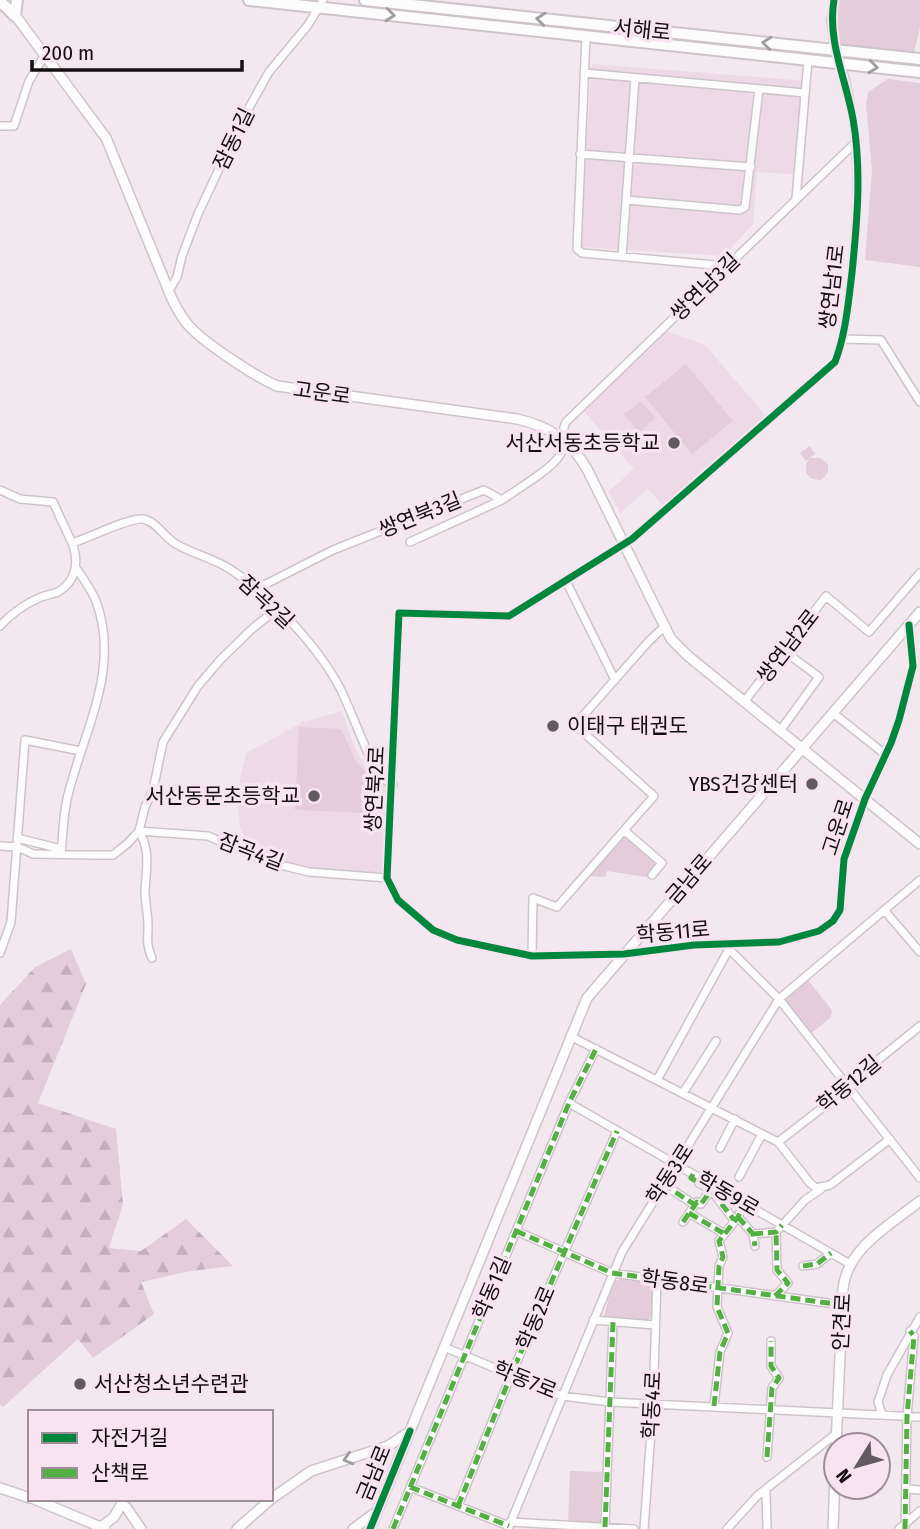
<svg xmlns="http://www.w3.org/2000/svg" width="920" height="1529" font-family="'Fira Sans Condensed','Noto Sans KR',sans-serif">
	<defs>
		<pattern id="forest-firs" width="22" height="20" patternUnits="userSpaceOnUse" patternTransform="scale(1.75)"><rect width="22" height="20" fill="#e4ccdb"/><path d="M5 1l3.5 6h-7zM16 11l3.5 6h-7z" fill="#c3aebb"/></pattern>
	</defs>
	<rect width="100%" height="100%" fill="#f3e8ef"/>
	<path fill="#eedae6" d="M592 64 809 81 802 175 757 172 753 224 724 256 579 247Z
		M666 331 705 345 766 416 663 506 648 489 620 513 609 491 634 469 582 409Z
		M342 711 353 744 369 774 391 786 383 875 312 871 270 859 250 848 240 827 238 806 240 779 246 753 303 722Z"/>
	<path fill="url(#forest-firs)" d="M71 949 86 984 38 1103 116 1129 123 1204 109 1248 141 1251 186 1219 233 1266 191 1271 141 1282 154 1314 93 1358 78 1339 3 1407 0 1404V1005L35 967Z"/>
	<path fill="#e4ccdb" d="M836 0H920V28L913 56 841 46C831 33 834 15 836 0Z
		M888 79 920 83V267L865 260 872 170 866 104 868 92Z
		M686 364 733 421 692 454 645 397Z
		M641 401 655 418 639 433 624 414Z
		M810 446 815 454 810 458H821L828 465V473L821 480 812 479 806 473V465L809 459 806 461 800 453Z
		M299 727 341 729 355 759 367 774 365 813 295 810Z
		M623 836H628L656 861 657 866 646 877 607 871 605 877 588 876Z
		M807 979 832 1010 831 1017 809 1035 781 1000Z
		M621 1279 653 1284 651 1316 647 1322 603 1320 613 1282Z
		M570 1471 602 1472 600 1525 568 1523Z"/>
	<g fill="none" stroke-linecap="round" stroke-linejoin="round">
		<defs>
			<path id="minor" d="M834 0 831 20 835 51
				M586 36 577 249 582 253 726 266
				M840 62C862 130 859 202 852 272 848 303 846 333 835 362L632 539 509 616 399 613 387 878 398 900 433 930 457 940 532 956 624 954 694 945 779 942 819 931 833 921 840 910 844 859 865 799 891 743 899 720 913 666 909 625
				M584 73 805 93
				M0 126H14L29 81 45 55
				M580 154 751 167
				M796 199 808 60
				M626 200 740 210 745 207 759 89
				M622 256 635 78
				M169 291 177 277 182 256 198 214 241 122 269 72 308 25 323 0
				M844 339 881 340 920 402
				M0 490 20 499 53 502 72 543C89 538 130 517 143 519 156 521 165 538 176 544 193 554 213 558 230 569 270 595 319 647 341 690 353 716 363 743 375 769L381 777 393 785
				M410 542 502 500
				M566 581 615 680
				M256 589 333 550 484 490 502 500C517 489 551 470 560 455 566 444 560 432 566 422L857 141
				M0 626C11 614 27 603 41 597 47 595 53 594 58 592 77 581 79 561 72 543
				M744 702 826 596 869 632 920 573
				M833 713 886 755
				M780 731 819 677 784 651
				M139 831 208 836 268 862 309 872 387 878
				M139 831C151 851 146 869 145 891 145 903 148 914 148 925 148 939 146 945 152 958
				M625 831 662 863 652 875
				M17 838 61 849
				M0 846 18 847 33 854 95 855H113L128 843 139 831 145 807 153 790 163 742 198 686 221 659 253 628 277 609
				M61 854C63 835 63 814 68 795 84 730 121 669 96 601 91 589 83 578 76 568
				M884 910 920 952
				M725 945 779 999 920 1178
				M0 953 11 922 25 740 81 751
				M532 956 533 898 557 907 654 796 575 725 649 641 664 627
				M570 1036 778 1142 810 1183 816 1188 830 1185 890 1139
				M657 1080 729 949
				M683 1093 716 1041
				M569 1103 850 1264
				M778 1142 849 1087 863 1072 920 1026
				M720 1148 735 1119
				M739 1177 762 1134
				M699 1183 711 1190 734 1220
				M663 1184 695 1205
				M689 1213 723 1233
				M738 1217 753 1234 755 1246
				M683 1222 697 1202 701 1204 712 1188
				M516 1231 612 1273 842 1305
				M753 1234 776 1232 805 1200 821 1189
				M803 1266 817 1264 831 1253
				M775 1296 788 1283 777 1270 776 1232
				M593 1320 655 1325
				M444 1347 562 1396 610 1402 920 1417
				M714 1406 720 1352 728 1333 717 1307 719 1266 723 1257 719 1241 738 1217 744 1204
				M882 1414 878 1402 887 1375 920 1317
				M767 1457 772 1388 779 1378 771 1366V1341
				M410 1487 509 1526
				M766 1489 767 1529
				M907 1489 920 1490
				M458 1506 511 1375 617 1131
				M510 1522 634 1529
				M605 1527 613 1322
				M393 1529 569 1103 596 1049
				M508 1529 622 1252 779 999 920 880
				M644 1529 653 1404 657 1280
				M727 1529 757 1496 837 1433
				M899 1529 920 1511
				M905 1529 907 1416 914 1336 910 1331"/>
			<path id="tertiary" d="M12 11 106 138 172 299C177 309 182 319 190 327 206 344 256 377 277 386L517 419C549 426 571 441 587 469L671 639 688 656 920 844
				M836 1445 843 1289C847 1248 890 1225 920 1201
				M0 1488 30 1498
				M34 1499 105 1529
				M271 1499 311 1471 388 1446 409 1432
				M126 1507 141 1529
				M101 1527 114 1517 122 1503
				M237 1529 271 1499
				M353 1529 376 1512
				M370 1529 587 998 920 612
				M833 1529 836 1451"/>
			<path id="secondary" d="M249 0 920 72
				M365 0 920 59
				M0 1 15 16
				M15 16 17 0"/>
		</defs>
		<use href="#minor" stroke="#cdc4ca" stroke-width="10"/>
		<use href="#tertiary" stroke="#cdc4ca" stroke-width="12"/>
		<use href="#secondary" stroke="#cdc4ca" stroke-width="14"/>
		<use href="#minor" stroke="#fdfcfd" stroke-width="7"/>
		<use href="#tertiary" stroke="#fdfcfd" stroke-width="9"/>
		<use href="#secondary" stroke="#fdfcfd" stroke-width="10"/>
		<path stroke="#55b044" stroke-width="5" stroke-dasharray="10 5" stroke-linecap="butt" d="M693 1174 691 1178 711 1190 734 1220
			M663 1184 695 1205
			M689 1213 723 1233
			M738 1217 753 1234 755 1246
			M683 1222 697 1202 701 1204 714 1186
			M516 1231 612 1273 842 1305
			M753 1234 776 1232 782 1225
			M803 1266 817 1264 831 1253
			M775 1296 788 1283 777 1270 776 1232
			M714 1406 720 1352 728 1333 717 1307 719 1266 723 1257 719 1241 738 1217 744 1204
			M767 1457 772 1388 779 1378 771 1366V1341
			M410 1487 509 1526
			M458 1506 511 1375 617 1131
			M605 1527 613 1322
			M393 1529 569 1103 596 1049
			M905 1529 907 1416 914 1336 910 1331"/>
		<defs>
			<path id="cycleway" d="M834 0C827 41 846 79 853 119 862 170 857 223 852 273 848 304 846 333 835 362L632 539 509 616 399 613 387 878 398 900 433 930 457 940 532 956 624 954 694 945 779 942 819 931 833 921 840 910 844 859 865 799 891 743 899 720 913 666 909 625
				M370 1529 410 1431"/>
		</defs>
		<use href="#cycleway" stroke="#f8e3f0" stroke-width="11"/>
		<use href="#cycleway" stroke="#00873e" stroke-width="7"/>
	</g>
	<defs><path id="oneway-chevron" d="M-2-3.5L2.5 0L-2 3.5" fill="none" stroke-width="1.6" stroke-linecap="round" stroke-linejoin="round" transform="scale(1.75)"/></defs>
	<g stroke="#a09d9f">
		<use href="#oneway-chevron" transform="translate(390 15) rotate(6)"/>
		<use href="#oneway-chevron" transform="translate(541 19) rotate(-174)"/>
		<use href="#oneway-chevron" transform="translate(767 43) rotate(-174)"/>
		<use href="#oneway-chevron" transform="translate(873 67) rotate(6)"/>
		<use href="#oneway-chevron" transform="translate(348 1459) rotate(163)"/>
	</g>
	<g fill="#635a5f" stroke="#f8e3f0" stroke-width="2.5">
		<circle cx="674" cy="443" r="7"/>
		<circle cx="553" cy="726" r="7"/>
		<circle cx="812" cy="784" r="7"/>
		<circle cx="314" cy="796" r="7"/>
		<circle cx="80" cy="1384" r="7"/>
	</g>
	<g text-anchor="middle" stroke-width="7" stroke-linejoin="round" paint-order="stroke">
		<g font-size="21" fill="#150e12" stroke="#f8e3f0">
			<text transform="translate(642 30) rotate(6)" y="7">서해로</text>
			<text transform="translate(234 139) rotate(-64)" y="7">잠동1길</text>
			<text transform="translate(705 287) rotate(-44)" y="7">쌍연남3길</text>
			<text transform="translate(832 287) rotate(-83)" y="7">쌍연남1로</text>
			<text transform="translate(322 393) rotate(8)" y="7">고운로</text>
			<text transform="translate(420 515) rotate(-22)" y="7">쌍연북3길</text>
			<text transform="translate(266 602) rotate(43)" y="7">잠곡2길</text>
			<text transform="translate(788 646) rotate(-52)" y="7">쌍연남2로</text>
			<text transform="translate(375 789) rotate(-87)" y="7">쌍연북2로</text>
			<text transform="translate(838 827) rotate(-72)" y="7">고운로</text>
			<text transform="translate(251 852) rotate(21)" y="7">잠곡4길</text>
			<text transform="translate(689 879) rotate(-49)" y="7">금남로</text>
			<text transform="translate(673 932) rotate(-5)" y="7">학동11로</text>
			<text transform="translate(849 1084) rotate(-40)" y="7">학동12길</text>
			<text transform="translate(670 1174) rotate(-57)" y="7">학동3로</text>
			<text transform="translate(728 1194) rotate(30)" y="7">학동9로</text>
			<text transform="translate(675 1282) rotate(8)" y="7">학동8로</text>
			<text transform="translate(492 1288) rotate(-67)" y="7">학동1길</text>
			<text transform="translate(536 1318) rotate(-67)" y="7">학동2로</text>
			<text transform="translate(842 1322) rotate(-87)" y="7">안견로</text>
			<text transform="translate(525 1380) rotate(22)" y="7">학동7로</text>
			<text transform="translate(652 1405) rotate(-87)" y="7">학동4로</text>
			<text transform="translate(374 1473) rotate(-68)" y="7">금남로</text>
		</g>
		<g font-size="21" fill="#150e12" stroke="#f8e3f0" text-anchor="end">
			<text x="660" y="450">서산서동초등학교</text>
			<text x="567" y="733" text-anchor="start">이태구 태권도</text>
			<text x="798" y="791">YBS건강센터</text>
			<text x="300" y="803">서산동문초등학교</text>
			<text x="94" y="1391" text-anchor="start">서산청소년수련관</text>
		</g>
	</g>
	<rect x="28" y="1410" width="245" height="91" fill="#f8e3f0" stroke="#9d8e97" stroke-width="2"/>
	<rect x="42" y="1433" width="35" height="10" fill="#00873e" stroke="#9d8e97" stroke-width="2"/>
	<text x="91" y="1445" font-size="21" fill="#150e12">자전거길</text>
	<rect x="42" y="1468" width="35" height="10" fill="#55b044" stroke="#9d8e97" stroke-width="2"/>
	<text x="91" y="1480" font-size="21" fill="#150e12">산책로</text>
	<g transform="translate(857 1466) rotate(233)"><circle r="33" fill="#f8e3f0" stroke="#9d8e97" stroke-width="2"/>
	<path d="M0-5L12 26L0 18L-12 26Z" fill="#635a5f"/>
	<text y="-10" font-size="19" font-weight="bold" text-anchor="middle" fill="#150e12">N</text>
	</g>
	<path d="M32 60v10h210v-10" fill="none" stroke="#150e12" stroke-width="3.5"/>
	<text x="42" y="60" font-size="21" fill="#150e12" stroke="#f8e3f0" stroke-width="5" paint-order="stroke">200 m</text>
</svg>
